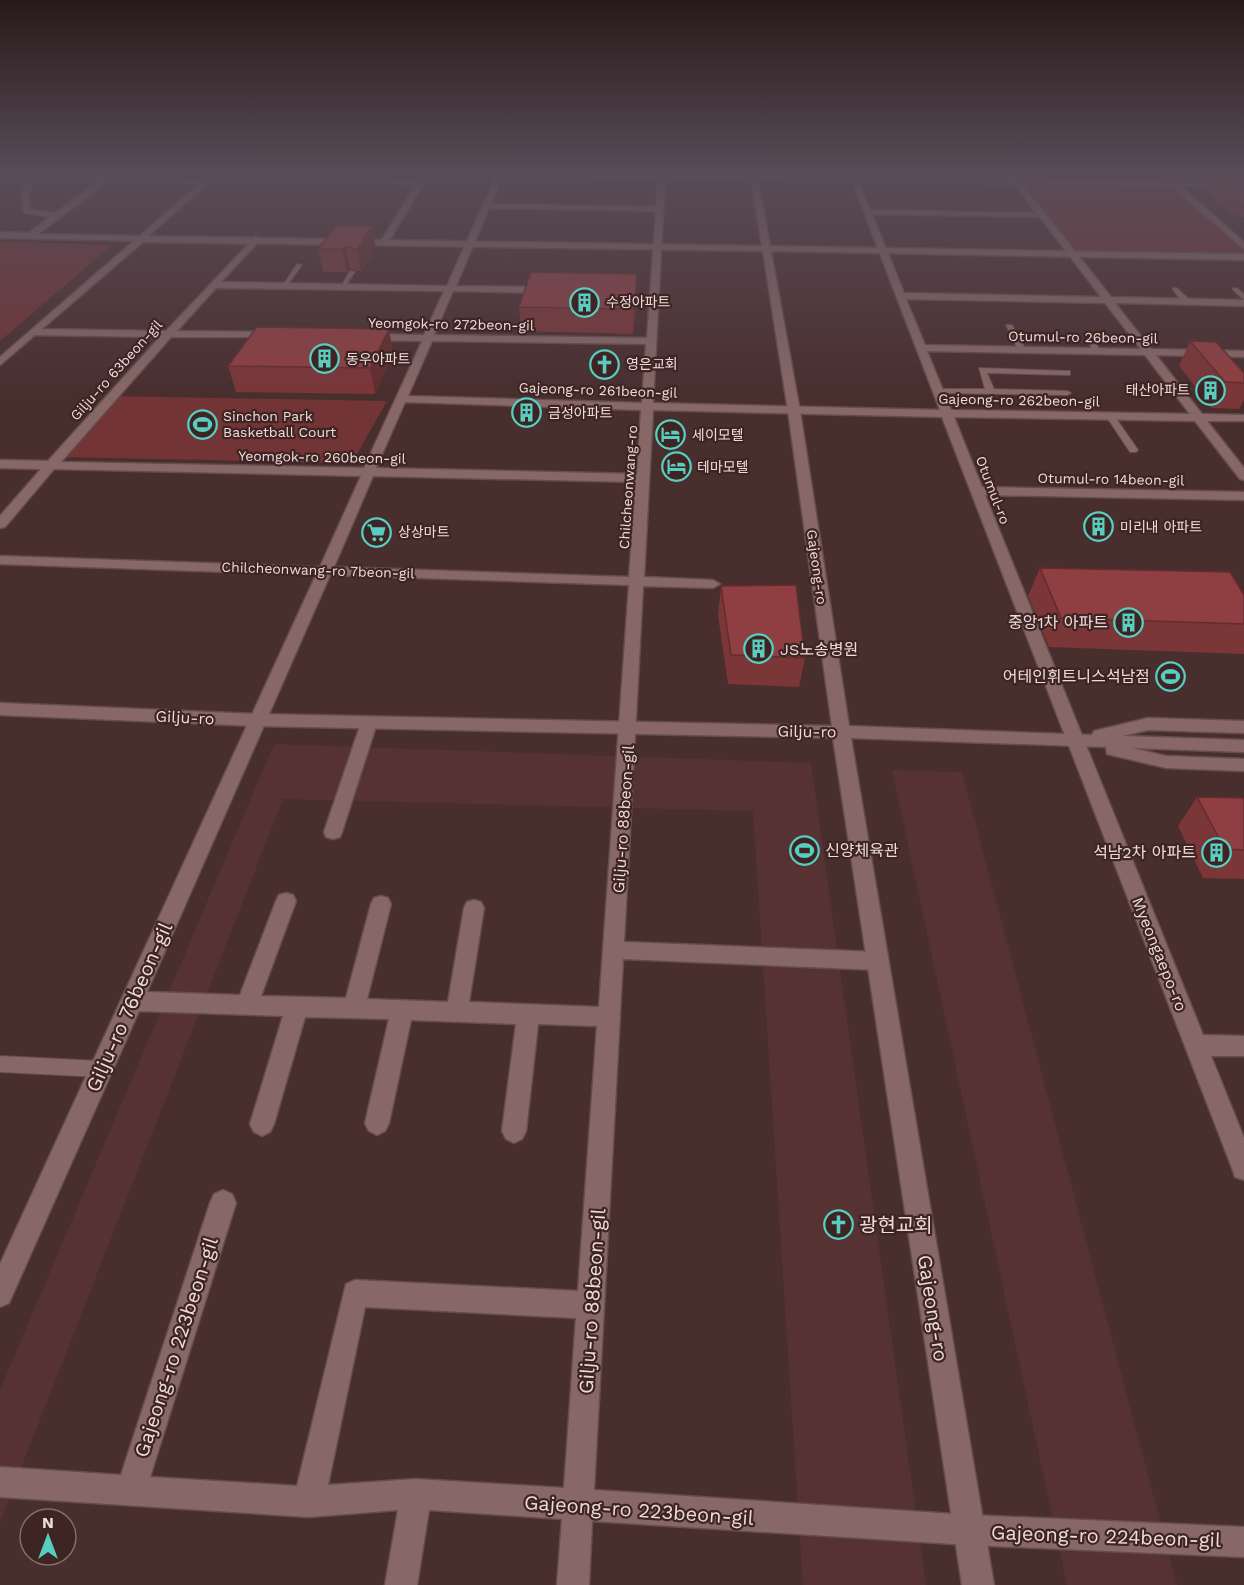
<svg xmlns="http://www.w3.org/2000/svg" width="1244" height="1585" font-family="'Work Sans','Noto Sans KR',sans-serif">
	<rect width="100%" height="100%" fill="#492e2e"/>
	<path fill="#563332" d="M274 744 811 763 926 1585H803L753 811 283 799 0 1522V1390Z
		M892 770 962 772 1177 1585H1067Z"/>
	<path fill="#723435" d="M1017 182 1173 184 1244 247V257L1073 254Z
		M0 242 112 245 0 341Z
		M111 396 387 401 352 463 58 457Z"/>
	<g fill="none" stroke-linecap="round" stroke-linejoin="round">
		<defs>
			<path id="lane" d="M297 264 302 265 286 287H282Z
				M350 271 355 272 344 288H340Z
				M1173 288H1177L1190 300V304H1184L1173 290Z
				M1233 288H1237L1244 294V300L1233 290Z
				M1006 325H1012L1026 350 1025 352H1019Z
				M1085 334H1091L1101 352 1100 354H1094Z
				M979 368 1070 371V375H1067L987 373 994 389 1067 391 1071 393 1067 395 938 393 934 391 938 389H985Z
				M1107 414H1113L1138 450 1136 452H1130L1106 416Z
				M0 1056 100 1061 106 1063 109 1069 106 1075 100 1077 0 1072Z"/>
			<path id="street" d="M33 173H41L36 178 110 175 209 182 205 184 109 181 38 234 141 236 144 241 0 238V232L28 233 50 217 24 213 21 195 26 183H0V179L28 178ZM99 181 55 213 30 209 29 195 33 183Z
				M277 173H285L280 178 335 179 339 173H346L337 183 271 182Z
				M367 173H375L370 179 419 180 424 173H665L850 177 849 173H855L857 177 1011 179 1009 177 1013 175 1019 179 1244 183V187L1180 186 1244 242V249L1171 186 1022 184 1111 297 1244 300V306L1115 303 1151 349 1244 351V357L1156 355 1202 414 1244 415V421H1207L1244 468V480L1240 479 1195 421 954 417 982 487 1244 492V500L985 495 1203 1035 1244 1036V1056H1211L1244 1138V1180L1235 1177 1232 1168 942 417 653 410 644 577 713 580 720 584 713 588 643 586 624 942 878 952 885 955 888 961 885 967 878 970 623 959 594 1490 969 1515 1244 1527V1557L969 1545 592 1521 589 1585H557L562 1519 429 1510 417 1585H385L398 1510 309 1517 0 1497V1467L121 1475 210 1203 214 1194 223 1190 232 1194 236 1203 150 1477 297 1486 346 1284 355 1280 578 1291 597 1026 538 1024 526 1131 522 1139 514 1143 506 1139 502 1131 516 1024 411 1020 389 1123 385 1131 377 1135 369 1131 365 1123 389 1019 305 1017 274 1124 270 1132 262 1136 254 1132 250 1124 283 1016 139 1011 9 1303 0 1307V1264L316 575 0 564V556L320 567 361 476 54 469 5 527 0 528V516L41 469 0 468V460L48 461 160 337 34 335 29 332 34 329 166 331 256 236 259 241 221 282 447 286 496 176 429 175 389 241 385 244 381 241 416 184 362 183ZM503 176 658 179 656 207 491 204ZM665 179 852 181 940 410 653 403ZM859 182 1014 184 1036 213 870 210ZM489 208 656 211 647 338 434 335 453 291 548 293 553 290 548 287 456 286ZM872 214 1040 217 1101 297 904 293ZM216 288 444 291 424 335 366 334 361 337 366 340 422 341 364 468 61 462 171 337H279L280 335 275 332 177 331ZM906 299 1105 303 1141 349 925 345ZM432 341 646 344 642 403 408 396ZM927 351 1145 355 1190 414 951 410ZM405 402 641 410 637 474 376 468ZM373 476 636 482 629 577 334 567ZM330 575 629 585 599 1007 469 1002 484 908 481 902 474 900 467 902 464 908 448 1002 367 999 391 904 388 898 381 896 374 898 371 904 346 998 261 996 296 901 293 895 286 893 279 895 276 901 240 995 147 992ZM365 1307 576 1318 564 1488 416 1479 328 1485Z
				M369 717 377 723 342 832 340 837 333 839 326 837 324 832 361 723Z"/>
			<path id="secondary" d="M212 173H220L148 236 762 246 750 173H757L770 246 1244 254V260L771 251 800 411 849 726 1092 735 1094 731 1148 718 1244 721V733L1148 730 1123 736 1244 740V752L1132 748 1166 756 1244 759V771L1166 768 1107 754 1106 747 851 738 994 1585H962L833 738 257 726 0 715V703L257 714 832 726 788 411 763 251 143 242 0 365V357Z"/>
		</defs>
		<use href="#lane" stroke="#644d4d" stroke-width="2"/>
		<use href="#street" stroke="#644d4d" stroke-width="3"/>
		<use href="#secondary" stroke="#644d4d" stroke-width="3"/>
		<use href="#lane" fill="#886867" fill-rule="evenodd"/>
		<use href="#street" fill="#886867" fill-rule="evenodd"/>
		<use href="#secondary" fill="#886867" fill-rule="evenodd"/>
	</g>
	<path fill="#7b3638" d="M1244 178V217H1237L1202 189 1206 179Z
		M372 226 376 249 361 272 350 269 347 272H323L318 249Z
		M637 274V298L633 334 521 331 519 307Z
		M389 329 393 354 375 394 236 392 228 366Z
		M1190 341 1244 373V400L1239 409 1212 408 1179 366Z
		M1040 568 1244 595V654L1049 647 1028 596Z
		M721 586 805 658 799 687 728 684 718 615Z
		M1197 797 1244 798V879L1203 878 1178 826Z"/>
	<path fill="#642c2e" d="M372 226 376 249 361 272 357 250Z
		M346 246 350 269 347 272 342 249Z
		M637 274V298L633 334 634 309Z
		M389 329 393 354 375 394 370 368Z"/>
	<path fill="#8f3f41" stroke="#642c2e" stroke-width="1.5" d="M1244 178V207H1242L1206 179Z
		M336 226H372L357 250 346 246 342 249H318Z
		M531 272 637 274 634 309 519 307Z
		M257 327 389 329 370 368 228 366Z
		M1190 341 1216 342 1244 373V383L1225 382Z
		M1040 568 1230 572 1244 595V624L1061 618Z
		M796 585 805 658 731 655 721 586Z
		M1197 797 1244 798V850L1225 849Z"/>
	<linearGradient id="sky" x2="0" y2="1"><stop stop-color="#281919"/><stop offset="0.44" stop-color="#594c57"/><stop offset="1" stop-color="#594c57" stop-opacity="0"/></linearGradient>
	<rect width="1244" height="395" fill="url(#sky)"/>
	<defs>
		<symbol id="building-ring" viewBox="-11 -11 22 22"><circle r="9.5" fill="#3f2424" stroke="#58cec0" stroke-width="1.5"/><path d="M-4-6H4V6H1V3H-1V6H-4ZM-2.5-4.3h1.7v1.8h-1.7ZM.8-4.3h1.7v1.8H.8ZM-2.5-1h1.7V.8h-1.7ZM.8-1h1.7V.8H.8Z" fill="#58cec0"/></symbol>
		<symbol id="church-ring" viewBox="-11 -11 22 22"><circle r="9.5" fill="#3f2424" stroke="#58cec0" stroke-width="1.5"/><path d="M-1.2-6h2.4v3.5h3.3v2.4h-3.3V6h-2.4V-.1h-3.3v-2.4h3.3Z" fill="#58cec0"/></symbol>
		<symbol id="stadium-ring" viewBox="-11 -11 22 22"><circle r="9.5" fill="#3f2424" stroke="#58cec0" stroke-width="1.5"/><path d="M0-5a6.5 5 0 1 0 0 10a6.5 5 0 1 0 0-10ZM-3.5-1.8h7v3.6h-7Z" fill="#58cec0"/></symbol>
		<symbol id="hotel-ring" viewBox="-11 -11 22 22"><circle r="9.5" fill="#3f2424" stroke="#58cec0" stroke-width="1.5"/><path d="M-6-4.5h1.5V1H6V5H4.5V3h-9V5H-6ZM-4 0a1.8 1.8 0 1 1 3.6 0ZM.5 0V-2.5h3Q6-2.5 6 0Z" fill="#58cec0"/></symbol>
		<symbol id="supermarket-ring" viewBox="-11 -11 22 22"><circle r="9.5" fill="#3f2424" stroke="#58cec0" stroke-width="1.5"/><path d="M-6-5.5h2.5l.6 2H6L4.5 2H-2.5L-4.4-4H-6ZM-1.5 3.2a1.3 1.3 0 1 0 .1 0ZM3 3.2a1.3 1.3 0 1 0 .1 0Z" fill="#58cec0"/></symbol>
	</defs>
	<g fill-rule="evenodd">
		<use href="#building-ring" x="568" y="286" width="33" height="33"/>
		<use href="#building-ring" x="308" y="342" width="33" height="33"/>
		<use href="#church-ring" x="588" y="348" width="33" height="33"/>
		<use href="#building-ring" x="1194" y="374" width="33" height="33"/>
		<use href="#building-ring" x="510" y="396" width="33" height="33"/>
		<use href="#stadium-ring" x="186" y="408" width="33" height="33"/>
		<use href="#hotel-ring" x="654" y="418" width="33" height="33"/>
		<use href="#hotel-ring" x="660" y="450" width="33" height="33"/>
		<use href="#building-ring" x="1082" y="510" width="33" height="33"/>
		<use href="#supermarket-ring" x="360" y="516" width="33" height="33"/>
		<use href="#building-ring" x="1112" y="606" width="33" height="33"/>
		<use href="#building-ring" x="742" y="632" width="33" height="33"/>
		<use href="#stadium-ring" x="1154" y="660" width="33" height="33"/>
		<use href="#stadium-ring" x="788" y="834" width="33" height="33"/>
		<use href="#building-ring" x="1200" y="836" width="33" height="33"/>
		<use href="#church-ring" x="822" y="1208" width="33" height="33"/>
	</g>
	<g text-anchor="middle" stroke-width="4.5" stroke-linejoin="round" paint-order="stroke">
		<g font-size="14" fill="#eddbda" stroke="#3f2424" text-anchor="start">
			<text x="606" y="307">수정아파트</text>
			<text x="346" y="364">동우아파트</text>
			<text x="626" y="369">영은교회</text>
			<text x="1190" y="395" text-anchor="end">태산아파트</text>
			<text x="548" y="418">금성아파트</text>
			<text x="223" y="421">Sinchon Park<tspan x="223" dy="16">Basketball Court</tspan></text>
			<text x="692" y="440">세이모텔</text>
			<text x="697" y="472">테마모텔</text>
			<text x="1120" y="532">미리내 아파트</text>
			<text x="398" y="537">상상마트</text>
		</g>
		<g font-size="14" fill="#eddbda" stroke="#3f2424">
			<text transform="translate(451 324) rotate(1)" y="5">Yeomgok-ro 272beon-gil</text>
			<text transform="translate(1083 337) rotate(1)" y="5">Otumul-ro 26beon-gil</text>
			<text transform="translate(116 370) rotate(-48)" y="5">Gilju-ro 63beon-gil</text>
			<text transform="translate(598 390) rotate(2)" y="5">Gajeong-ro 261beon-gil</text>
			<text transform="translate(1019 400) rotate(1)" y="5">Gajeong-ro 262beon-gil</text>
			<text transform="translate(322 457) rotate(1)" y="5">Yeomgok-ro 260beon-gil</text>
			<text transform="translate(1111 479) rotate(1)" y="5">Otumul-ro 14beon-gil</text>
			<text transform="translate(628 487) rotate(-86)" y="5">Chilcheonwang-ro</text>
			<text transform="translate(993 490) rotate(69)" y="5">Otumul-ro</text>
			<text transform="translate(817 567) rotate(82)" y="5">Gajeong-ro</text>
			<text transform="translate(318 570) rotate(2)" y="5">Chilcheonwang-ro 7beon-gil</text>
		</g>
		<g font-size="16" fill="#eddbda" stroke="#3f2424" text-anchor="end">
			<text x="1108" y="628">중앙1차 아파트</text>
			<text x="780" y="655" text-anchor="start">JS노송병원</text>
			<text x="1150" y="682">어테인휘트니스석남점</text>
			<text x="825" y="856" text-anchor="start">신양체육관</text>
			<text x="1196" y="858">석남2차 아파트</text>
		</g>
		<g font-size="16" fill="#eddbda" stroke="#3f2424">
			<text transform="translate(185 717) rotate(3)" y="6">Gilju-ro</text>
			<text transform="translate(807 731) rotate(1)" y="6">Gilju-ro</text>
			<text transform="translate(623 819) rotate(-86)" y="6">Gilju-ro 88beon-gil</text>
			<text transform="translate(1160 954) rotate(68)" y="6">Myeongaepo-ro</text>
		</g>
		<g font-size="20" fill="#eddbda" stroke="#3f2424">
			<text transform="translate(129 1007) rotate(-66)" y="7">Gilju-ro 76beon-gil</text>
			<text transform="translate(592 1301) rotate(-86)" y="7">Gilju-ro 88beon-gil</text>
			<text transform="translate(933 1308) rotate(81)" y="7">Gajeong-ro</text>
			<text transform="translate(176 1347) rotate(-72)" y="7">Gajeong-ro 223beon-gil</text>
			<text transform="translate(639 1510) rotate(4)" y="7">Gajeong-ro 223beon-gil</text>
			<text transform="translate(1106 1536) rotate(2)" y="7">Gajeong-ro 224beon-gil</text>
		</g>
		<g font-size="20" fill="#eddbda" stroke="#3f2424" text-anchor="start">
			<text x="859" y="1232">광현교회</text>
		</g>
	</g>
	<g transform="translate(48 1537)"><circle r="28" fill="#3f2424" stroke="#856d6d" stroke-width="1.5"/>
	<path d="M0-4.5L10 22L0 15L-10 22Z" fill="#58cec0"/>
	<text y="-9" font-size="16" font-weight="bold" text-anchor="middle" fill="#eddbda">N</text>
	</g>
</svg>
